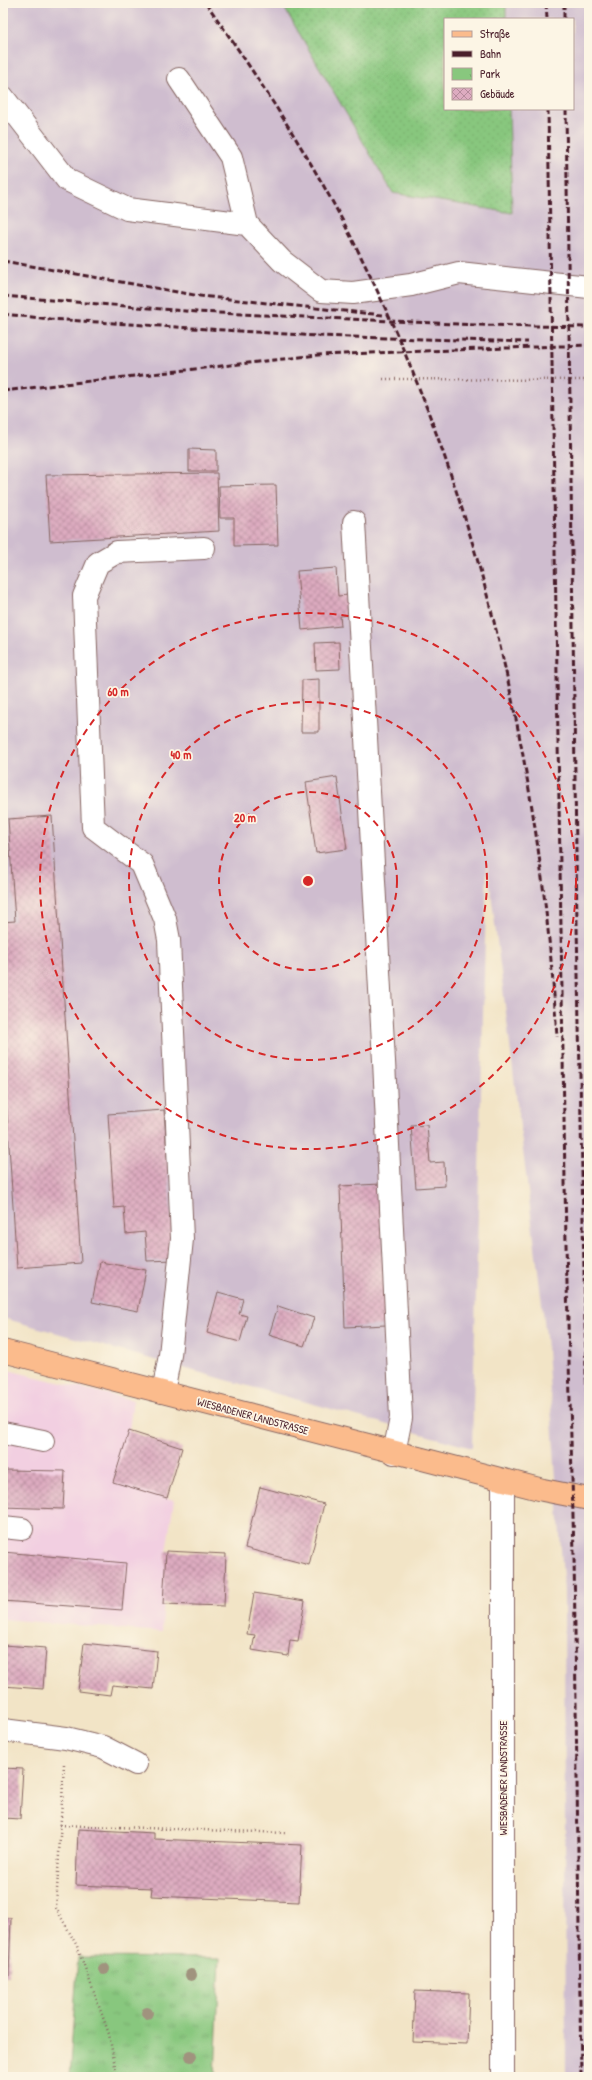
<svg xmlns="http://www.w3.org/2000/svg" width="592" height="2080" font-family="'Patrick Hand',sans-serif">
	<defs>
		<pattern id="grass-dots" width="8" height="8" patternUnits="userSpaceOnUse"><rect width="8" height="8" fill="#88c77e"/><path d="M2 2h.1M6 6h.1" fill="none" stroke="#77aa6d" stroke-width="1.8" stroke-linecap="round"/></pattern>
		<pattern id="park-tufts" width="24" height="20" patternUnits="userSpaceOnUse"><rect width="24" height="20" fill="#88c77e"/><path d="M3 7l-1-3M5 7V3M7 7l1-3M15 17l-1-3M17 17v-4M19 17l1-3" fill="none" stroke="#77aa6d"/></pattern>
		<pattern id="building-cross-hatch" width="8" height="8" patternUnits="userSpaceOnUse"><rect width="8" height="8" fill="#ddabc0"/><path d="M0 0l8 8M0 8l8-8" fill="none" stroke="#b58b9c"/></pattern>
	</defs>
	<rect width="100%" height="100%" fill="#fcf5e5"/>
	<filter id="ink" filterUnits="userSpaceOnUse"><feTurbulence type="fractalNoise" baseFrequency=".025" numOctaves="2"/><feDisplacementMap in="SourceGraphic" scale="8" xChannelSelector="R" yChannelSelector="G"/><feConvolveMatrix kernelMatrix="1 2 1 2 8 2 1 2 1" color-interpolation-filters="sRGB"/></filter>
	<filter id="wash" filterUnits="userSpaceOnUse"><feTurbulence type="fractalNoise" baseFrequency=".012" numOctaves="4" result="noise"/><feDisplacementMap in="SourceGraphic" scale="16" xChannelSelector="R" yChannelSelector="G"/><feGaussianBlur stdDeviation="0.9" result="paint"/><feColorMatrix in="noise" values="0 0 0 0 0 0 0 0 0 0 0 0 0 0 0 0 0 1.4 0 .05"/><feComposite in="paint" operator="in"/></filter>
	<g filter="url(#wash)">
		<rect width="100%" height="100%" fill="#f2e4c6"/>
		<path fill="#f2cfe1" d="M3 1369 133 1400 129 1431 113 1482 174 1500 166 1552 162 1632 3 1619Z"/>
		<path fill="#cfbdcf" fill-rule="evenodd" d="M3 3H589V2077H566L564 1592 546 1336 487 860 472 1448 3 1318ZM445 19H573V109H445Z"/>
		<path fill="url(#grass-dots)" stroke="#697354" d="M280 3H506V19H445V109H509L512 213 393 193 285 9Z"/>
		<path fill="url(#park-tufts)" stroke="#697354" d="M78 1957 220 1958 215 2077H69Z"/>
		<g id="blocks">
			<path fill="url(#building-cross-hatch)" d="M189 449 216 450V471H189Z
				M217 473 219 531 50 541 46 475Z
				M276 485 278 545 234 546V518H220L219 486Z
				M336 568 338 596 348 595 350 615 340 616 341 626 302 630 297 571Z
				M339 642 340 669 316 670 315 643Z
				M319 679V732H301L302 680Z
				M337 777 347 849 316 853 306 782Z
				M52 816 81 1263 17 1268 3 1053V922L15 921 8 819Z
				M164 1110 174 1260 147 1261 145 1232 126 1234 124 1207 114 1208 108 1114Z
				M427 1125 430 1163 444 1162 445 1186 416 1188 411 1126Z
				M381 1184 386 1325 345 1327 340 1186Z
				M100 1262 146 1270 138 1311 92 1302Z
				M218 1292 243 1299 239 1314 247 1316 240 1342 207 1333Z
				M278 1306 314 1318 304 1346 269 1335Z
				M129 1431 182 1448 167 1498 113 1482Z
				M3 1470 65 1471 63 1509 3 1507Z
				M260 1487 324 1504 309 1565 245 1548Z
				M166 1551 226 1554 224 1606 163 1604Z
				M3 1552 126 1563 122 1610 3 1601Z
				M254 1593 305 1601 298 1641 290 1640 288 1656 252 1650 255 1635 247 1634Z
				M84 1643 157 1651 153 1689 112 1685 110 1695 78 1691Z
				M3 1645 46 1648 43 1689 3 1686Z
				M3 1768 23 1769 20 1819 3 1818Z
				M78 1829 154 1833V1839L302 1845 299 1902 151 1896 152 1888 76 1885Z
				M3 1918H11L9 1976H3Z
				M415 1991 469 1993 467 2044 413 2042Z"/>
		</g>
	</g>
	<g filter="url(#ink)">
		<use href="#blocks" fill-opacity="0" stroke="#856461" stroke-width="1"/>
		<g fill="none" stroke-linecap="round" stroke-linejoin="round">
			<defs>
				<path id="minor" d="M179 79 231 157 247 224 282 261 321 291 353 293 411 285 459 273 589 287
					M3 97 67 180 127 209 247 224
					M354 522 384 1061 401 1418 394 1453
					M163 1392 170 1355 182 1239 169 940 165 919 142 864 93 827 84 596 98 563 117 552 204 548
					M3 1433 43 1441
					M503 1480V2077
					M3 1527 22 1529
					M3 1730 66 1738 103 1747 136 1764"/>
				<path id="major" d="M3 1351 543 1490 589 1499"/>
			</defs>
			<use href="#minor" stroke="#856461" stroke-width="24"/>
			<use href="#major" stroke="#856461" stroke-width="24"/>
			<path stroke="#856461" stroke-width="2.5" stroke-dasharray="1 3" stroke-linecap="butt" d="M383 379 589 380
				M64 1764 56 1908 77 1946 109 2034 117 2077
				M60 1825 287 1833
				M3 1981H4"/>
			<use href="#minor" stroke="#fff" stroke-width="22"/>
			<use href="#major" stroke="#fbbb8c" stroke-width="22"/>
			<path stroke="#4a1f2b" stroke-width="3" stroke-dasharray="6 3" stroke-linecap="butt" d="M206 3C257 76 306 150 347 229 477 482 539 754 557 1037
				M546 3 547 19
				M564 3V19
				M548 109 566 1244 574 1555 581 2077
				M566 109 577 925 589 1517
				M3 261 200 296 383 315
				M3 296 197 312 477 325 589 327
				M3 314 50 319 318 336 528 342
				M3 391 318 355 589 345"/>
		</g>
		<g fill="#a0937e">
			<circle cx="104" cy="1969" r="6"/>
			<circle cx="191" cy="1975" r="6"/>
			<circle cx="147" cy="2013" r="6"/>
			<circle cx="191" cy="2056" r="6"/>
		</g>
	</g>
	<g fill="none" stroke="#d62828" stroke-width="2" stroke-dasharray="7 5">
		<circle cx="308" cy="881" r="89"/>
		<circle cx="308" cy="881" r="179"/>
		<circle cx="308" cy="881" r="268"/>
	</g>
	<g text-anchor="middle" stroke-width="3.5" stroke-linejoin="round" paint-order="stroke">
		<g font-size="11" fill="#4a1f2b" stroke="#fcf5e5">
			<text transform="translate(253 1416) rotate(15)" y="4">WIESBADENER LANDSTRASSE</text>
			<text transform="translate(503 1778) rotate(-90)" y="4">WIESBADENER LANDSTRASSE</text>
		</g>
	</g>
	<circle cx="308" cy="881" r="6" fill="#d62828" stroke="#fcf5e5" stroke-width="2"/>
	<g font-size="12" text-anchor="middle" font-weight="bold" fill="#d62828" stroke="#fcf5e5" stroke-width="3.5" stroke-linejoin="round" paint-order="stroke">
		<text x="118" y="696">60 m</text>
		<text x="181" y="759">40 m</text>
		<text x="245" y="822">20 m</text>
	</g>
	<rect width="592" height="2080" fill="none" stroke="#fcf5e5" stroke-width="16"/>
	<rect x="444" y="18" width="130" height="92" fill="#fcf5e5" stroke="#b59f9b"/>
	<rect x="452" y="31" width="20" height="6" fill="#fbbb8c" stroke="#b59f9b"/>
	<text x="480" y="38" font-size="12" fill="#4a1f2b">Straße</text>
	<rect x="452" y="51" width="20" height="6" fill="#4a1f2b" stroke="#b59f9b"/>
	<text x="480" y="58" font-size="12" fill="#4a1f2b">Bahn</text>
	<rect x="452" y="68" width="20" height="12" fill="url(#park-tufts)" stroke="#b59f9b"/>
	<text x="480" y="78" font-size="12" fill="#4a1f2b">Park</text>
	<rect x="452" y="88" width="20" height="12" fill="url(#building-cross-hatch)" stroke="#b59f9b"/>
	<text x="480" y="98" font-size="12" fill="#4a1f2b">Gebäude</text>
</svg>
